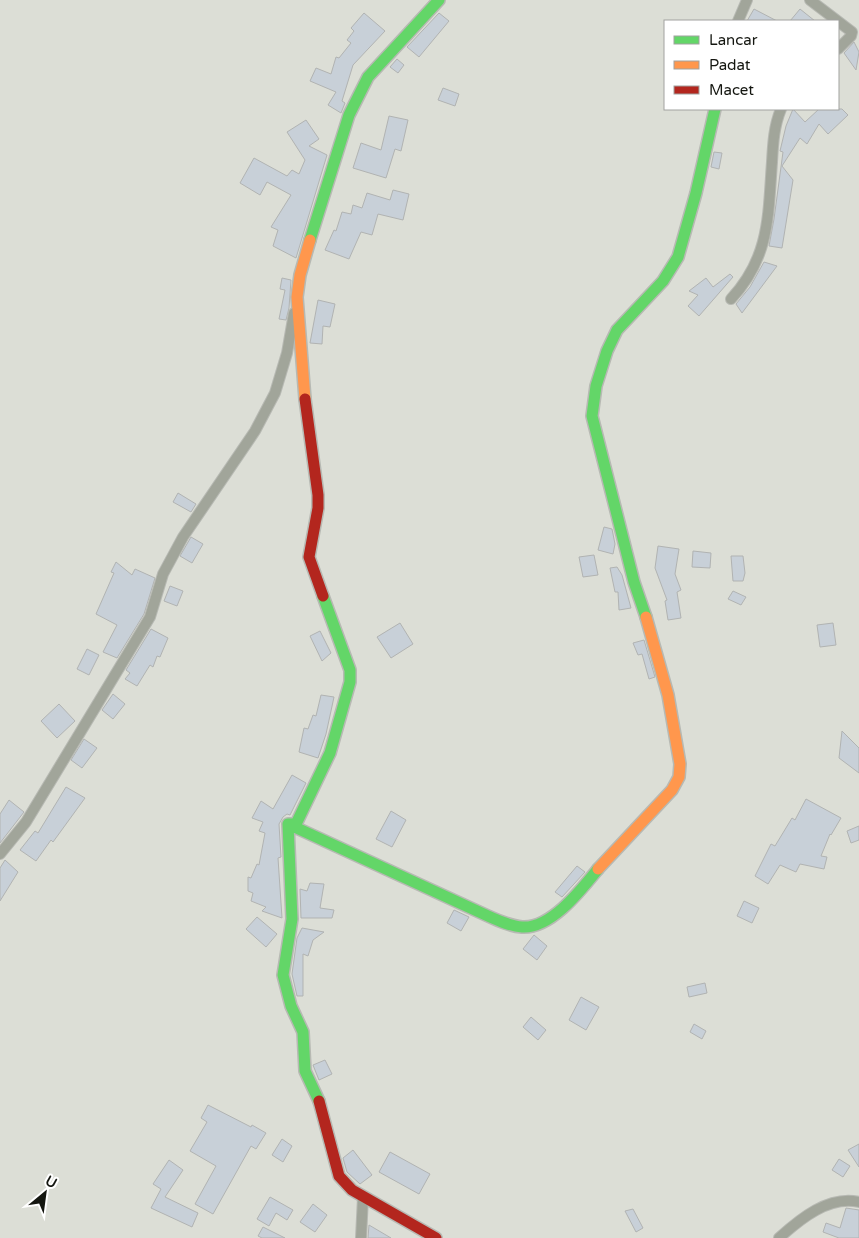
<svg xmlns="http://www.w3.org/2000/svg" width="859" height="1238" font-family="'Varela Round',sans-serif">
	<rect width="100%" height="100%" fill="#dcded6"/>
	<path fill="#c8d0d8" stroke="#b1b3b2" d="M754 9 777 21H747Z
		M800 9 815 21H790Z
		M364 13 385 31 353 65 342 101 345 103 341 113 328 105 336 92 310 81 316 68 331 74 336 57 339 58 351 43 347 40 354 31 351 28Z
		M439 13 449 21 419 57 407 47Z
		M854 42 859 52 856 70 844 53Z
		M397 59 404 65 398 73 390 67Z
		M443 88 459 94 455 106 438 100Z
		M793 109 805 122 819 109H842L848 115 828 134 819 124 807 144 800 138 782 166 793 180 782 248 769 246 774 219 783 152 780 151 786 126Z
		M389 116 408 120 401 151 395 149 386 178 353 168 361 143 381 150Z
		M306 120 319 139 309 146 327 155 296 258 273 246 278 230 271 227 291 195 267 182 260 195 240 183 254 158 287 176 292 170 299 174 305 160 287 132Z
		M714 152 722 153 719 169 711 167Z
		M393 190 409 194 403 220 378 214 372 235 361 232 349 259 325 250 334 230 336 231 342 212 351 214 353 205 362 208 367 193 390 200Z
		M764 262 777 266 742 313 736 304 750 287Z
		M730 274 733 277 699 316 688 306 698 295 689 291 706 278 713 287Z
		M282 278 291 280 289 308 286 320 279 319 285 290 280 289Z
		M318 300 335 304 330 327 323 326 322 344 310 343Z
		M178 493 196 504 191 512 173 502Z
		M604 527 612 529 615 544 613 554 598 550Z
		M191 537 203 544 192 563 180 556Z
		M658 546 679 549 675 574 681 590 677 592 681 618 668 620 665 601 667 600 655 568Z
		M693 551 711 553 710 568 692 567Z
		M594 555 598 575 583 577 579 557Z
		M731 556H743L745 573 743 581H733Z
		M116 562 132 575 135 569 155 578 144 614 117 658 103 652 117 625 96 614 114 573 111 572Z
		M617 567 622 575 631 608 619 610 618 592H615L610 568Z
		M170 586 183 591 177 606 164 601Z
		M733 591 746 597 741 605 728 599Z
		M400 623 413 644 391 658 377 637Z
		M833 623 836 645 820 647 817 625Z
		M151 629 168 638 160 657 157 656 153 667 150 665 137 686 125 679 130 673 126 670Z
		M320 631 331 653 322 661 310 636Z
		M644 640 655 677 649 679 642 654 638 655 633 643Z
		M87 649 99 655 89 675 77 669Z
		M113 694 125 704 113 719 102 710Z
		M321 695 334 697 326 734 318 758 299 752 304 728 308 729 313 715 316 716Z
		M59 704 75 721 57 738 41 721Z
		M842 731 859 748V773L839 758Z
		M84 739 97 748 82 768 71 760Z
		M292 775 306 783 290 815 287 814 283 817 279 824 281 857 278 858 282 918 262 911 266 907 251 901 253 893 248 891V877L251 878 257 864 259 865 265 833 259 831 263 822 252 818 261 801 273 809Z
		M66 787 85 798 53 842 51 840 36 861 20 850 35 831 38 833Z
		M806 799 841 818 831 835 830 834 821 856 827 857 824 869 800 864 796 872 780 865 768 884 755 876 771 844 775 846 792 818 795 820Z
		M9 800 24 812 0 843V814Z
		M391 811 406 820 392 847 376 839Z
		M859 826V840L851 843 847 831Z
		M5 860 18 872 0 901V868Z
		M577 866 585 872 562 897 555 892Z
		M310 883 324 884 320 908 334 910 332 918H301L300 889 307 891Z
		M744 901 759 908 752 923 737 916Z
		M454 910 469 917 461 931 447 923Z
		M257 917 277 934 266 947 246 929Z
		M302 928 324 932 313 940 308 956 303 954V996H297L292 974 297 938Z
		M534 935 547 946 537 960 523 949Z
		M705 983 707 993 689 997 687 987Z
		M581 997 599 1007 586 1030 569 1020Z
		M531 1017 546 1030 538 1040 523 1027Z
		M694 1024 706 1031 702 1039 690 1032Z
		M325 1060 332 1074 319 1080 313 1065Z
		M208 1105 251 1127 252 1125 266 1133 256 1149 251 1146 213 1214 195 1204 216 1166 190 1151 207 1122 201 1118Z
		M282 1139 292 1146 283 1162 272 1155Z
		M859 1144V1167L848 1150Z
		M353 1150 372 1175 360 1184 347 1172 343 1158Z
		M390 1152 430 1174 419 1194 379 1172Z
		M839 1159 850 1166 843 1177 832 1170Z
		M169 1160 183 1170 165 1197 198 1213 192 1227 151 1208 161 1189 153 1184Z
		M270 1197 293 1210 287 1220 276 1213 269 1226 257 1219Z
		M313 1204 327 1215 315 1232 300 1222Z
		M846 1208 859 1210V1238H839L823 1232 826 1223 840 1228Z
		M633 1209 643 1228 636 1232 625 1211Z
		M369 1225 391 1238H368Z
		M263 1227 285 1238H262L258 1236Z"/>
	<g fill="none" stroke-linecap="round" stroke-linejoin="round">
		<defs>
			<path id="street" d="M810 0 852 32 851 36 838 49
				M738 21 747 0
				M731 299C770 257 768 216 772 162 773 143 774 126 781 109
				M0 854 26 822 150 617 163 574 183 537 255 431 275 393 287 353 294 313
				M361 1238 363 1197
				M779 1238C800 1219 829 1195 859 1202"/>
			<path id="fast" d="M310 240 349 115 368 77 439 0
				M646 617 634 582 592 416 596 386 607 351 617 330 663 281 678 257 696 193 715 109
				M288 824 488 916C499 921 510 926 522 927 551 929 581 890 598 869
				M319 1101 305 1071 303 1032 291 1006 283 975 292 919 288 824H296L330 753 350 682V670L323 596"/>
			<path id="slow" d="M305 399 297 297 300 275 310 240
				M598 869 672 790 679 777 680 764 668 695 646 617"/>
			<path id="jam" d="M305 399 318 495V508L309 557 323 596
				M319 1101 339 1176 352 1190 436 1238"/>
		</defs>
		<use href="#street" stroke="#b7b9b3" stroke-width="12"/>
		<use href="#fast" stroke="#b7b9b3" stroke-width="14"/>
		<use href="#slow" stroke="#b7b9b3" stroke-width="14"/>
		<use href="#jam" stroke="#b7b9b3" stroke-width="14"/>
		<use href="#street" stroke="#a1a59a" stroke-width="10"/>
		<use href="#fast" stroke="#63d668" stroke-width="11"/>
		<use href="#slow" stroke="#ff974d" stroke-width="11"/>
		<use href="#jam" stroke="#b3261e" stroke-width="11"/>
	</g>
	<rect x="664" y="20" width="175" height="90" fill="#ffffff" stroke="#a1a29f"/>
	<rect x="674" y="36" width="25" height="8" fill="#63d668" stroke="#a1a29f"/>
	<text x="709" y="45" font-size="15" fill="#141610">Lancar</text>
	<rect x="674" y="61" width="25" height="8" fill="#ff974d" stroke="#a1a29f"/>
	<text x="709" y="70" font-size="15" fill="#141610">Padat</text>
	<rect x="674" y="86" width="25" height="8" fill="#b3261e" stroke="#a1a29f"/>
	<text x="709" y="95" font-size="15" fill="#141610">Macet</text>
	<g transform="translate(45 1193) rotate(29)" stroke="#ffffff" stroke-width="4" paint-order="stroke">
	<path d="M0-4L9 19L0 12L-9 19Z" fill="#141610"/>
	<text y="-8" font-size="14" font-weight="bold" text-anchor="middle" fill="#141610">U</text>
	</g>
</svg>
